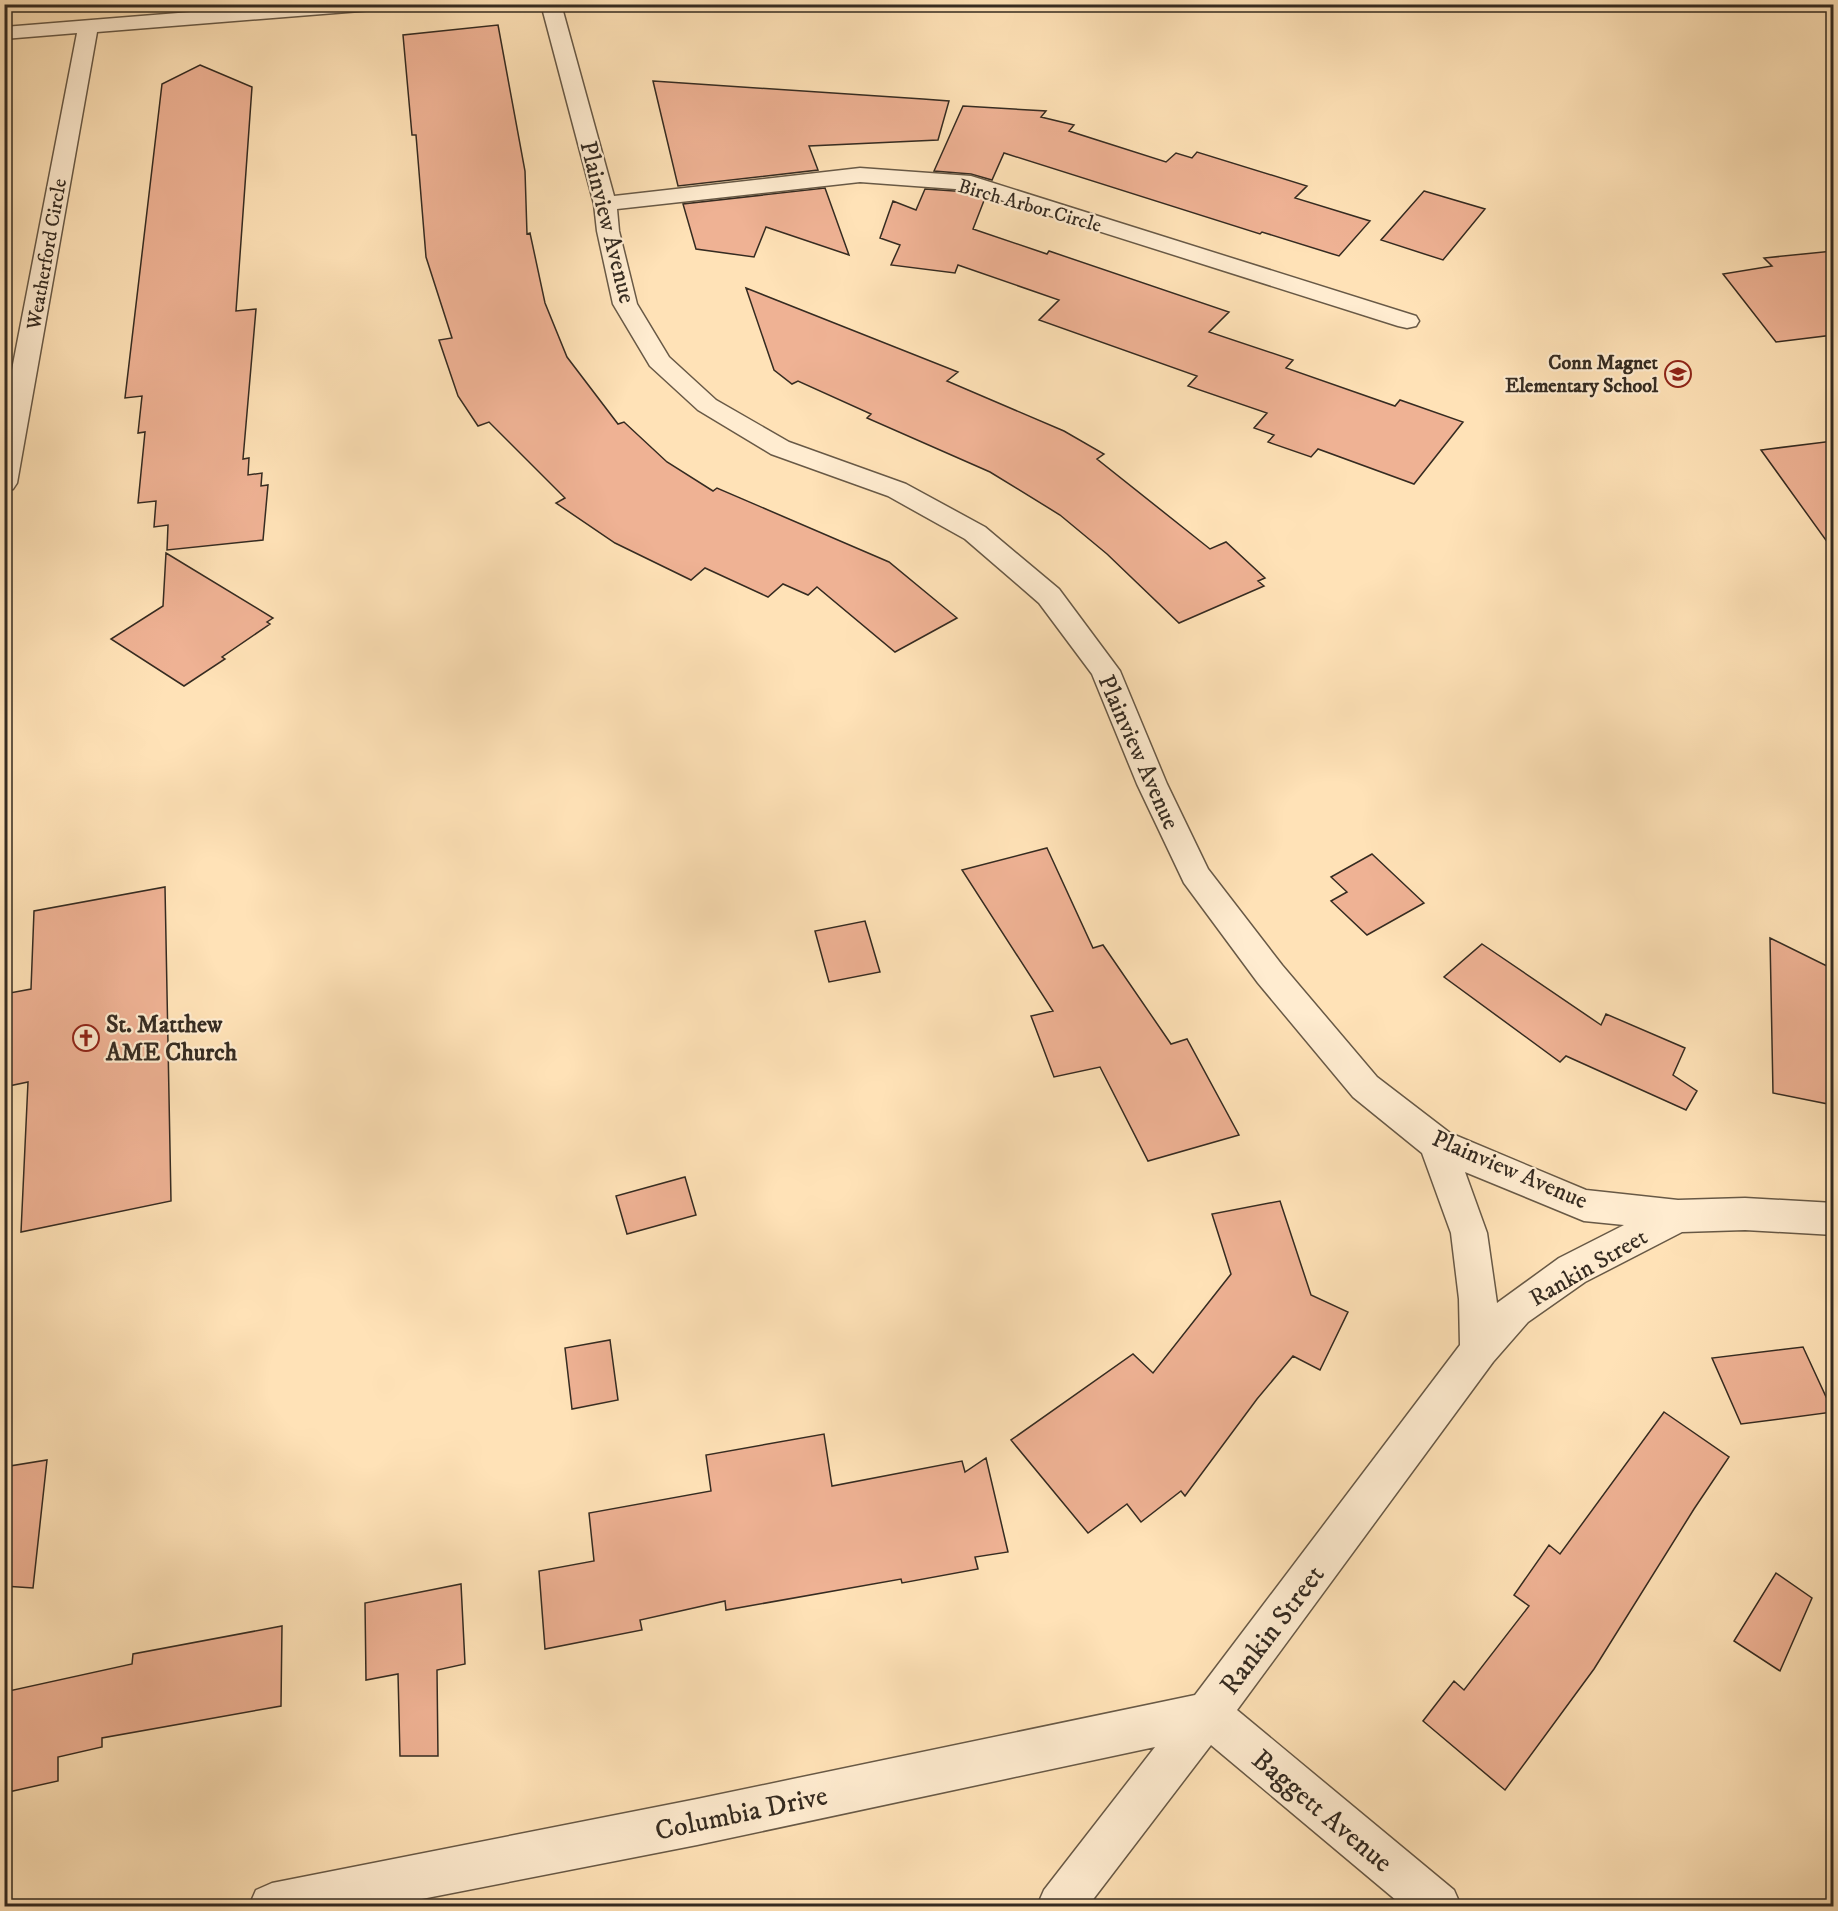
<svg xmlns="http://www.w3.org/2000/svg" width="1838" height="1911" font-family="'IM FELL DW Pica',serif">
	<rect width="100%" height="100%" fill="#ffe2b7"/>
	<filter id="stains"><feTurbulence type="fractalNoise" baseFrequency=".00333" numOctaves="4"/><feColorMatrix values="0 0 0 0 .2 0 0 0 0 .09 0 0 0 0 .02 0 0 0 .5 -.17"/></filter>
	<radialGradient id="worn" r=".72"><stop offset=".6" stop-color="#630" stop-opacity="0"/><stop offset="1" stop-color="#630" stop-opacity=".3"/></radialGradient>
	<path fill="#efb294" stroke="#352b21" stroke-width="1.5" d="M498 25 525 171 527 234 530 233 545 303 567 357 618 424 624 422 667 462 713 491 717 488 889 562 957 618 895 652 817 587 808 595 783 584 768 597 705 568 691 580 615 543 556 503 565 498 489 422 478 426 458 396 439 340 452 338 426 257 416 135H412L403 35Z
		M200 65 252 87 236 311 256 309 243 459 249 458 248 475 262 473 261 486 268 485 263 540 167 550 168 525 154 527 156 501 138 503 145 432 138 433 142 396 125 398 162 84Z
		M653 81 923 99 949 101 938 140 809 146 818 170 678 186Z
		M963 106 1046 111 1041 117 1074 125 1069 131 1166 162 1176 153 1192 158 1197 152 1307 186 1295 198 1370 221 1339 256 1262 232 1260 234 1004 153 992 180 971 174 934 171Z
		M825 188 849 255 766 227 754 257 696 249 683 204Z
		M925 189 969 192 985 198 973 229 1047 254 1049 251 1229 312 1209 332 1293 360 1286 368 1395 406 1400 400 1463 422 1414 484 1318 449 1311 457 1268 442 1274 435 1254 428 1267 413 1188 386 1197 376 1039 320 1059 300 958 265 955 273 891 265 900 245 880 238 893 201 916 210Z
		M1424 191 1485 209 1443 260 1381 240Z
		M1833 251V335L1776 342 1723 274 1772 266 1764 258Z
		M746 288 958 372 947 381 1064 431 1104 454 1097 459 1210 549 1226 542 1265 578 1258 581 1264 586 1179 623 1107 554 1060 515 990 472 867 418 871 414 798 381 792 384 774 370Z
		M1833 441V550L1761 450Z
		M166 553 273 618 267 622 270 624 222 657 225 659 184 686 111 639 163 606Z
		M1047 848 1093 948 1103 945 1171 1044 1187 1039 1239 1135 1148 1161 1100 1067 1054 1077 1031 1016 1053 1011 962 870Z
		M1372 854 1424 903 1367 935 1331 901 1347 892 1331 877Z
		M165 887 171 1201 21 1232 28 1082 4 1087V994L31 989 34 911Z
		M865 921 880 972 829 982 815 931Z
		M1770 938 1833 969V1105L1773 1093Z
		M1482 944 1601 1025 1606 1014 1685 1048 1673 1075 1697 1091 1686 1110 1566 1056 1560 1062 1444 977Z
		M685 1177 696 1215 627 1234 616 1196Z
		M1280 1201 1311 1295 1348 1312 1320 1370 1293 1356 1257 1399 1185 1496 1181 1491 1141 1522 1127 1504 1088 1533 1011 1440 1133 1354 1153 1373 1231 1274 1212 1214Z
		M610 1340 618 1400 572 1409 565 1348Z
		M1803 1347 1833 1412 1741 1424 1712 1358Z
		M1664 1412 1729 1457 1694 1509 1594 1669 1505 1790 1423 1721 1454 1681 1464 1690 1529 1606 1514 1595 1549 1545 1560 1554Z
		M824 1434 832 1486 962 1461 965 1472 986 1458 1008 1552 975 1557 978 1569 902 1583 901 1579 726 1610 725 1601 640 1620 642 1630 545 1649 539 1571 594 1561 589 1513 711 1491 706 1455Z
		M47 1460 33 1588 4 1586V1467Z
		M1776 1573 1812 1598 1780 1671 1734 1641Z
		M461 1584 465 1664 437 1670 438 1756H400L398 1674 366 1680 365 1603Z
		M282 1626 281 1706 102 1738V1747L58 1757V1781L4 1793V1692L132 1664 133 1654Z"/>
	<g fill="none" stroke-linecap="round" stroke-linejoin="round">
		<defs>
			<path id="street" d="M291 4H383L380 8 373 10 97 32 17 483 13 489 4 491V411L77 33 4 39V27Z
				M541 4H561L614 196 860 168 971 176 1416 316 1419 321 1416 326 1407 328 1398 326 969 190 860 182 617 209 619 231 637 304 669 357 716 400 789 442 906 484 985 527 1059 589 1120 671 1167 784 1208 869 1282 965 1377 1077 1450 1133 1586 1190 1678 1200 1745 1198 1834 1203V1235L1745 1230 1682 1232 1585 1282 1528 1322 1493 1362 1237 1710 1454 1890 1461 1906H1403L1211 1745 1088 1906H1037L1044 1890 1155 1747 697 1845 386 1906H249L256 1890 272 1883 697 1799 1195 1695 1460 1345 1459 1299 1451 1233 1422 1153 1353 1097 1258 983 1184 883 1137 784 1092 674 1039 603 965 539 888 496 771 454 698 410 650 366 613 304 597 231 594 204ZM1465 1172 1584 1221 1624 1225 1559 1258 1497 1303 1487 1233Z"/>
		</defs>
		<use href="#street" stroke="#685946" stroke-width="3"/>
		<use href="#street" fill="#ffecd0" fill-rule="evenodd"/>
	</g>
	<defs>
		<symbol id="school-ring" viewBox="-11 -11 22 22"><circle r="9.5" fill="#ffecd0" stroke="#8f2418" stroke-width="1.5"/><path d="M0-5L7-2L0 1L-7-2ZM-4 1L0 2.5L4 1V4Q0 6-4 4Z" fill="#8f2418"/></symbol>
		<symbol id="church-ring" viewBox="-11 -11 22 22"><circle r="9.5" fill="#ffecd0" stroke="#8f2418" stroke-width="1.5"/><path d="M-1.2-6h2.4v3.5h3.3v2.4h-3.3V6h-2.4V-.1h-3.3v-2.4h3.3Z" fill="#8f2418"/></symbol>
	</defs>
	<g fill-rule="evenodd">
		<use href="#school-ring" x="1663" y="359" width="30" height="30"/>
		<use href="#church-ring" x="71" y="1023" width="30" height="30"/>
	</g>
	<g text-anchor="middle" stroke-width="4.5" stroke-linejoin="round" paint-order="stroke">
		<g font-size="20" fill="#352b21" stroke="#ffecd0">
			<text transform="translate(1030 205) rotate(16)" y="7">Birch Arbor Circle</text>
			<text transform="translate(46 254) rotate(-80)" y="7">Weatherford Circle</text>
		</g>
		<g font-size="20" font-weight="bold" fill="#352b21" stroke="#ffecd0" text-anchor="end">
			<text x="1658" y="369">Conn Magnet<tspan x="1658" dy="23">Elementary School</tspan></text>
		</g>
		<g font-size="24" fill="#352b21" stroke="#ffecd0">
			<text transform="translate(608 222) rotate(76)" y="8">Plainview Avenue</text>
			<text transform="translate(1139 752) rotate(66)" y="8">Plainview Avenue</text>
			<text transform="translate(1510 1169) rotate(23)" y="8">Plainview Avenue</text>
			<text transform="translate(1588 1267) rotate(-30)" y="8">Rankin Street</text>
		</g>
		<g font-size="24" font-weight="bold" fill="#352b21" stroke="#ffecd0" text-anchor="start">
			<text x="106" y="1032">St. Matthew<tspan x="106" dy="28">AME Church</tspan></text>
		</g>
		<g font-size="28" fill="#352b21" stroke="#ffecd0">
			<text transform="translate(1271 1629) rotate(-53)" y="10">Rankin Street</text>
			<text transform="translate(1323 1810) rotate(40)" y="10">Baggett Avenue</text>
			<text transform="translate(741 1812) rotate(-12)" y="10">Columbia Drive</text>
		</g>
	</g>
	<rect width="1838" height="1911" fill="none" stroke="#ffe2b7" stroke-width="24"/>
	<rect x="6" y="6" width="1826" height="1899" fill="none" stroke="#352b21" stroke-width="3"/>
	<rect x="12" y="12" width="1814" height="1887" fill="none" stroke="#352b21" stroke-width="1.5"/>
	<rect width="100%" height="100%" filter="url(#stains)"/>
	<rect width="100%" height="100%" fill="url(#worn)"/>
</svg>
